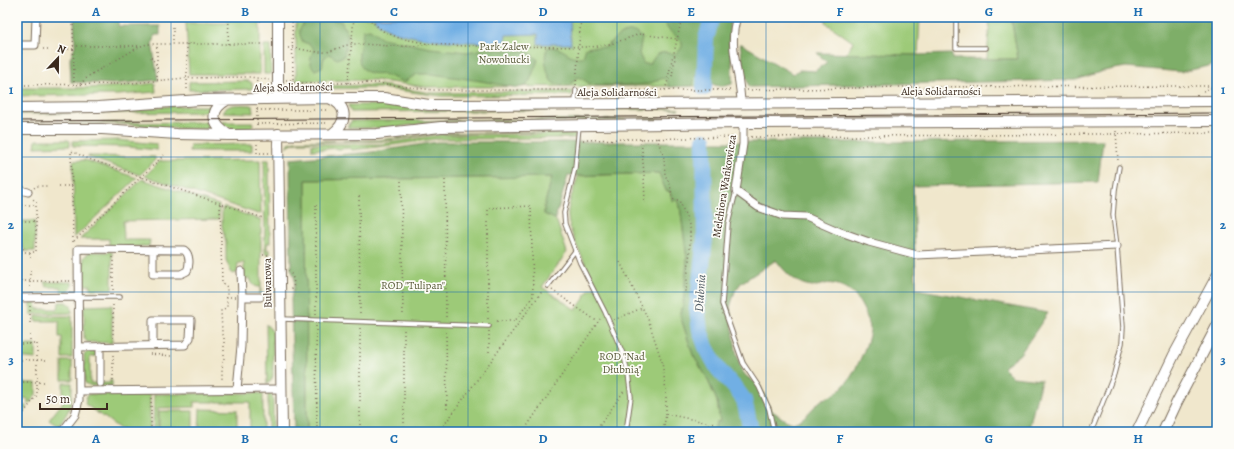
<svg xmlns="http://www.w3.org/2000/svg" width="1234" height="449" font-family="Alegreya,serif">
	<rect width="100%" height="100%" fill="#fdfcf7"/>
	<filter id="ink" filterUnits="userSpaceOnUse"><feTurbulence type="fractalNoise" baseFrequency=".025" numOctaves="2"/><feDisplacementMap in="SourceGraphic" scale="8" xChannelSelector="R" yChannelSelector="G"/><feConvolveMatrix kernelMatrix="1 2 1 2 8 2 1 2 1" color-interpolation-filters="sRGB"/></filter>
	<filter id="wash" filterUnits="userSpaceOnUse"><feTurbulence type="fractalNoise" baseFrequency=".012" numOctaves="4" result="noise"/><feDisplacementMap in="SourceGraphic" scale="16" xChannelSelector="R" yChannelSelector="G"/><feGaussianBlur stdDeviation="0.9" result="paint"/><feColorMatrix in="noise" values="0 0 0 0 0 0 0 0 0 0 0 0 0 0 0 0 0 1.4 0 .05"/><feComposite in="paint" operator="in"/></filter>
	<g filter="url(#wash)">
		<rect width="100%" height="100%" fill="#f0e7cc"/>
		<path fill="#9dca78" stroke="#6c7a4b" d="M230 17H260V74H189L186 23H227Z
			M296 17H712L709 25 711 86 426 87 374 80 296 81Z
			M826 17H920L918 55 846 54 853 42 826 23Z
			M990 17H1011L1018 59H987Z
			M264 45H271V74H264Z
			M249 81 252 83V89L189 90V82Z
			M155 83 156 92 118 95 17 96V88C63 88 109 89 155 83Z
			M381 85 432 93 573 91 572 95 441 96 381 88 295 89 292 86Z
			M252 105 253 113 223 112C228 102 242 105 252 105Z
			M348 105H388L432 110 648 108 679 109 351 112Z
			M172 106H210L207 112 17 114V113L120 112Z
			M688 119 620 121 433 122 389 128H348L351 121Z
			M206 122 209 129 172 128 121 124H17Z
			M222 122H253V128C243 128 228 132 222 122Z
			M573 131 574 132 438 133 385 141 296 142 291 144 286 147 289 143 295 141 380 140 437 133Z
			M575 134 576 138 436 139 386 146 352 150 350 148 338 149 337 148 312 150V144H381L439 135Z
			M36 140H68L70 141V146L35 147Z
			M118 140 157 144V150L128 147 73 146V141Z
			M252 144V151H189L190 145Z
			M88 156 155 157V160L140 175 88 157Z
			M85 160 137 178 74 238 73 161Z
			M260 160 261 213 258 214 145 176 160 161Z
			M264 160H269L270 243H267V250H270V254H265Z
			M659 173 666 191H669L679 202 680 206 687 259 683 306 680 315 693 355 706 376 717 401 720 422H716L714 432H307L306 180 552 177 544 207V214L555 219 557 222 567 252 542 287 576 310 586 296 585 295 589 290 597 287C589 269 566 231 568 212 569 200 575 187 578 176Z
			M142 179 219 205V219L123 221 124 240H150L149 246 109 247V239H80Z
			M224 207 261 220V293L260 294V287C254 287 252 284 250 278L244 279V263H238L237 273 232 274 226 260V243L222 226V208Z
			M17 221H35V251H25L17 236Z
			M90 252H112V289H91V285H83L84 257Z
			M44 282H72V287L67 293 62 294 61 287H47Z
			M31 302 36 303 37 309H58L59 302H66L71 306 72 313 31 314Z
			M112 305V343L87 342 84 338V306Z
			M36 316H72V358H62V337H59V321H36Z
			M266 324 273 332V376L271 381 267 384Z
			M17 345H36V359L17 357Z
			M89 351H96V356L90 357V383H110V379L112 381V386H91L85 383 84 355 86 353Z
			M62 361H72V380H62Z
			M17 383H36V395L29 404 27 403 29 400 25 398 20 405 23 407 25 405 27 407 17 420Z
			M63 383H72C72 405 71 409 58 426L49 420 63 402Z
			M258 393 263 394V432H250V402H194V407L158 408V432H153L154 394Z
			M268 393 272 395 273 399V432H268Z
			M89 394H149L150 395V432H124L104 417H103L85 404 86 397Z
			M200 409 237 410V432H199Z
			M159 411H193V432H159Z"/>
		<path fill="#7eae68" stroke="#5c6c43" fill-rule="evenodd" d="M74 17H119L118 26H160V35H155L154 41 152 43 158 80 113 84 71 82 70 58 75 46Z
			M309 17H316V18C325 20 333 19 341 21L348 35 344 56 337 59 329 54 324 58 322 67 315 70 310 64 311 56 314 49 309 44 303 42C298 33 298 27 307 21Z
			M663 17H730L729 46 732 57V84C709 92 710 75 695 76L693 86 669 87 668 82 664 78C658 79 653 83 647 84 641 85 595 86 591 84 585 82 584 78 577 77L570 85 555 84 551 81C547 71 542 57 548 47 565 46 567 59 583 57L586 48C593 46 600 48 607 47 614 36 633 24 642 38L639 54 644 64H650C653 60 655 54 661 53 668 51 673 57 679 51 689 41 673 36 668 29 666 26 664 21 663 17Z
			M1011 17H1217V35L1214 39V65L1181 72 1126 67 1103 71 1076 80 749 87 744 70 740 43 793 74 799 70 815 71 827 62 817 53 918 55 952 54V59H1018Z
			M370 29 382 38 430 48 467 52 489 48 503 50 517 49 530 53 538 60 530 80 526 86 518 88 481 81 432 74H417L404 82C397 80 391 76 383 74 379 73 375 74 370 73 351 66 362 44 363 30Z
			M1103 140 1098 182 913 186 916 289 1048 313 1020 354 1003 367 1013 377 1041 380 1028 432H714L716 422H720L717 401 706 376 693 355 680 315 683 306 687 259 680 206 678 200 672 201 670 191H666L659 173 568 176 555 219 544 214V207L552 177 306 180 307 432H294L291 299C294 284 298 284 291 269L290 159 372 152 437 142H890ZM776 260C786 273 797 286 815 286 818 286 821 285 824 284 833 282 845 286 852 293 859 298 869 319 870 328 871 338 855 373 848 381 844 385 839 391 835 394 830 397 823 398 819 402 810 411 805 419 793 423L785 420 771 410 760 386 746 376 741 369 736 351 730 307 735 291 741 283Z"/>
		<path fill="#71afe4" stroke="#566c81" d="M373 17H570L571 44H538V34L506 35 505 43C476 42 390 44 373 17Z"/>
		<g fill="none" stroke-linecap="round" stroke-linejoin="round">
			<path stroke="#71afe4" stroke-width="16" d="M704 88 706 39 712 17
				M704 140 705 238 697 309 700 330 706 347 718 369 736 389 744 400 750 426 749 432"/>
		</g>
	</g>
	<g filter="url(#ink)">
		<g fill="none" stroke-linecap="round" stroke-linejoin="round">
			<defs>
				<path id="lane" d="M956 17V48H986
					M575 103 576 90
					M579 126 575 168 564 213 565 224 580 263 605 312 624 356 628 374 631 397 626 432
					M736 191 728 224 722 304 743 363 759 387 769 409 774 432
					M548 286 575 251
					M79 297H120
					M282 319 489 326
					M1091 432 1114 374 1122 343 1123 327 1117 246 1113 215 1115 190 1119 167"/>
				<path id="street" d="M737 17C727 46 741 75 741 104
					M17 45H35L36 17
					M743 123V144L736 191 758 207 783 216 806 217 838 231 869 242 917 255 1117 246
					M17 189 28 192
					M241 271 242 297
					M17 298 79 297
					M79 347 185 345 190 338 191 320H153V346
					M100 383V346
					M237 389 241 346 242 297H260
					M79 391 281 389
					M62 432 75 415 79 400 78 249 184 250C190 254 190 265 187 271L181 274H153V250"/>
				<path id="secondary" d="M329 98C348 106 348 122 332 134
					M278 99V17
					M227 100C209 110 211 125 229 135
					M17 108 98 107 200 100 329 98H384L429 105H450L1217 101
					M17 129H102L177 134 229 135 377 134 441 127 743 123 1217 121
					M278 134 282 432
					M1137 432 1174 355 1217 276
					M1163 432 1177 402 1217 326"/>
			</defs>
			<use href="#lane" stroke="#7a6c5b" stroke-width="5.5"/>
			<use href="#street" stroke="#7a6c5b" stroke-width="9"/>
			<use href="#secondary" stroke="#7a6c5b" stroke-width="12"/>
			<path stroke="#7a6c5b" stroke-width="1.5" stroke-dasharray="1 3" stroke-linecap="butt" d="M73 17 74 84
				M249 17 261 21
				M369 17 372 22 383 31 399 38 429 44 467 46 591 47 611 44 640 34 677 39
				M288 20 311 17
				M17 21 23 17
				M173 27V43
				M187 44V91
				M228 44 229 17
				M73 46H141L147 44H262
				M288 48C302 48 312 53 327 52 336 50 345 44 354 44 378 44 403 49 428 44
				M43 49H49
				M60 49H73
				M21 53V63
				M151 57 157 66
				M668 78 673 55
				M157 80V44
				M286 80H293L292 17
				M293 80V83H377L433 90H569
				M348 83 354 17
				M80 84 90 75 139 47
				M17 85 121 84 185 78 250 77 269 80
				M576 85 581 17
				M256 90 257 78
				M581 90H731
				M665 90 668 80 672 76 675 58 674 53 682 17
				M747 90 905 87 1208 86 1217 87
				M1203 91 1214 87
				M257 108V126
				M257 110H327
				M257 124 327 123
				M1116 131 1118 161
				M751 137 1217 133
				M657 138 664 158 665 175 670 184 672 196 674 200H679L690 227V250L686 291H684
				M641 139 644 174 645 203
				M583 140 735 137
				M257 144V153H269
				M445 180 446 318
				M401 181 403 316
				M59 186H72
				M34 188 37 186H48
				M359 196 360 316
				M220 204 222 283 227 287V307L221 311 222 332 224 337V358L222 368V381
				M17 205H35
				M316 205V314
				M17 221H36
				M17 238 25 252
				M74 241 164 155
				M73 242 71 151 89 159 263 218
				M17 252H36V202L33 199
				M30 253V259
				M263 255H271
				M620 262 648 319 662 362 666 391V414L663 432
				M30 270V290
				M289 270C294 278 296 285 290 292
				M17 281H71
				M113 290V256
				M552 290 598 322
				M226 297H235
				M488 319V208L531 206 533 296 515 321H494
				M614 320 642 308
				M30 323V306
				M316 326 317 432
				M360 328V432
				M404 330V432
				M489 331V353
				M446 332 447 410
				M113 338V302
				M17 344H37V395L17 422
				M30 344V334
				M150 354 171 356
				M113 355V383
				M46 360H18L17 382H46
				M151 398V432
				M666 414 715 424
				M439 432 543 290
				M523 432 600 319
				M595 432 624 391"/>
			<use href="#lane" stroke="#fff" stroke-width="3.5"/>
			<use href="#street" stroke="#fff" stroke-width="7"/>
			<use href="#secondary" stroke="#fff" stroke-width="10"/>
			<path stroke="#3b2a1e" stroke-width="1" d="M17 121 1217 113"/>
		</g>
	</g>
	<path fill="none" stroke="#1f6fb2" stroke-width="1" stroke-opacity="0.55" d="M171 17V432M320 17V432M468 17V432M617 17V432M766 17V432M914 17V432M1063 17V432M17 157H1217M17 292H1217"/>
	<g text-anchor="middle" stroke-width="3.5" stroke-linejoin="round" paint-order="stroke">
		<g font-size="11" fill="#585a39" stroke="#fdfcf7">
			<text x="504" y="50">Park Zalew<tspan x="504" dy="13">Nowohucki</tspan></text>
			<text x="413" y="289">ROD "Tulipan"</text>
			<text x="622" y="360">ROD "Nad<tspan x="622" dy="13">Dłubnią"</tspan></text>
		</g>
		<g font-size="11" fill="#3b2a1e" stroke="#fdfcf7">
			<text transform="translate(293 87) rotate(-1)" y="4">Aleja Solidarności</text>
			<text x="941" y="95">Aleja Solidarności</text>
			<text x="617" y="96">Aleja Solidarności</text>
			<text transform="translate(724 186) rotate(-81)" y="4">Melchiora Wańkowicza</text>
			<text transform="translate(267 283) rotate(-91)" y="4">Bulwarowa</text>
		</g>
		<g font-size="12" font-style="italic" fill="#4e5963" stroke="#fdfcf7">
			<text transform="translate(700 293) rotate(-86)" y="4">Dłubnia</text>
		</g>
	</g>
	<rect width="1234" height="449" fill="none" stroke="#fdfcf7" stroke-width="44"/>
	<g transform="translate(58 58) rotate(22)" stroke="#fdfcf7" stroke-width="3" paint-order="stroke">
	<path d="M0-3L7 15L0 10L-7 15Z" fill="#3b2a1e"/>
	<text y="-6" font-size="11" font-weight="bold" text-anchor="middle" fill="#3b2a1e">N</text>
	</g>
	<path d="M40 403v6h67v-6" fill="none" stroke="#3b2a1e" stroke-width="2"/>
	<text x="46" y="403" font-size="12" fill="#3b2a1e" stroke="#fdfcf7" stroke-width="3" paint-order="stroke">50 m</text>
	<rect x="22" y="22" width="1190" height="405" fill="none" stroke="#1f6fb2" stroke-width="1.5"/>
	<g font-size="13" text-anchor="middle" font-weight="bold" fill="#1f6fb2">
		<text x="96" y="16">A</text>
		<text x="245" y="16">B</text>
		<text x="394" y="16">C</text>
		<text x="543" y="16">D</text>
		<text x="691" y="16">E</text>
		<text x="840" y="16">F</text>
		<text x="989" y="16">G</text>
		<text x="1138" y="16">H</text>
		<text x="11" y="94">1</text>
		<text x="1223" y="94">1</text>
		<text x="11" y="229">2</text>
		<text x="1223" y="229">2</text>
		<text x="11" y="364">3</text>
		<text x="1223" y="364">3</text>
		<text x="96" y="443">A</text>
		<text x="245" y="443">B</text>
		<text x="394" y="443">C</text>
		<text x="543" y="443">D</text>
		<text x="691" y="443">E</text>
		<text x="840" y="443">F</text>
		<text x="989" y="443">G</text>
		<text x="1138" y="443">H</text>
	</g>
</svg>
